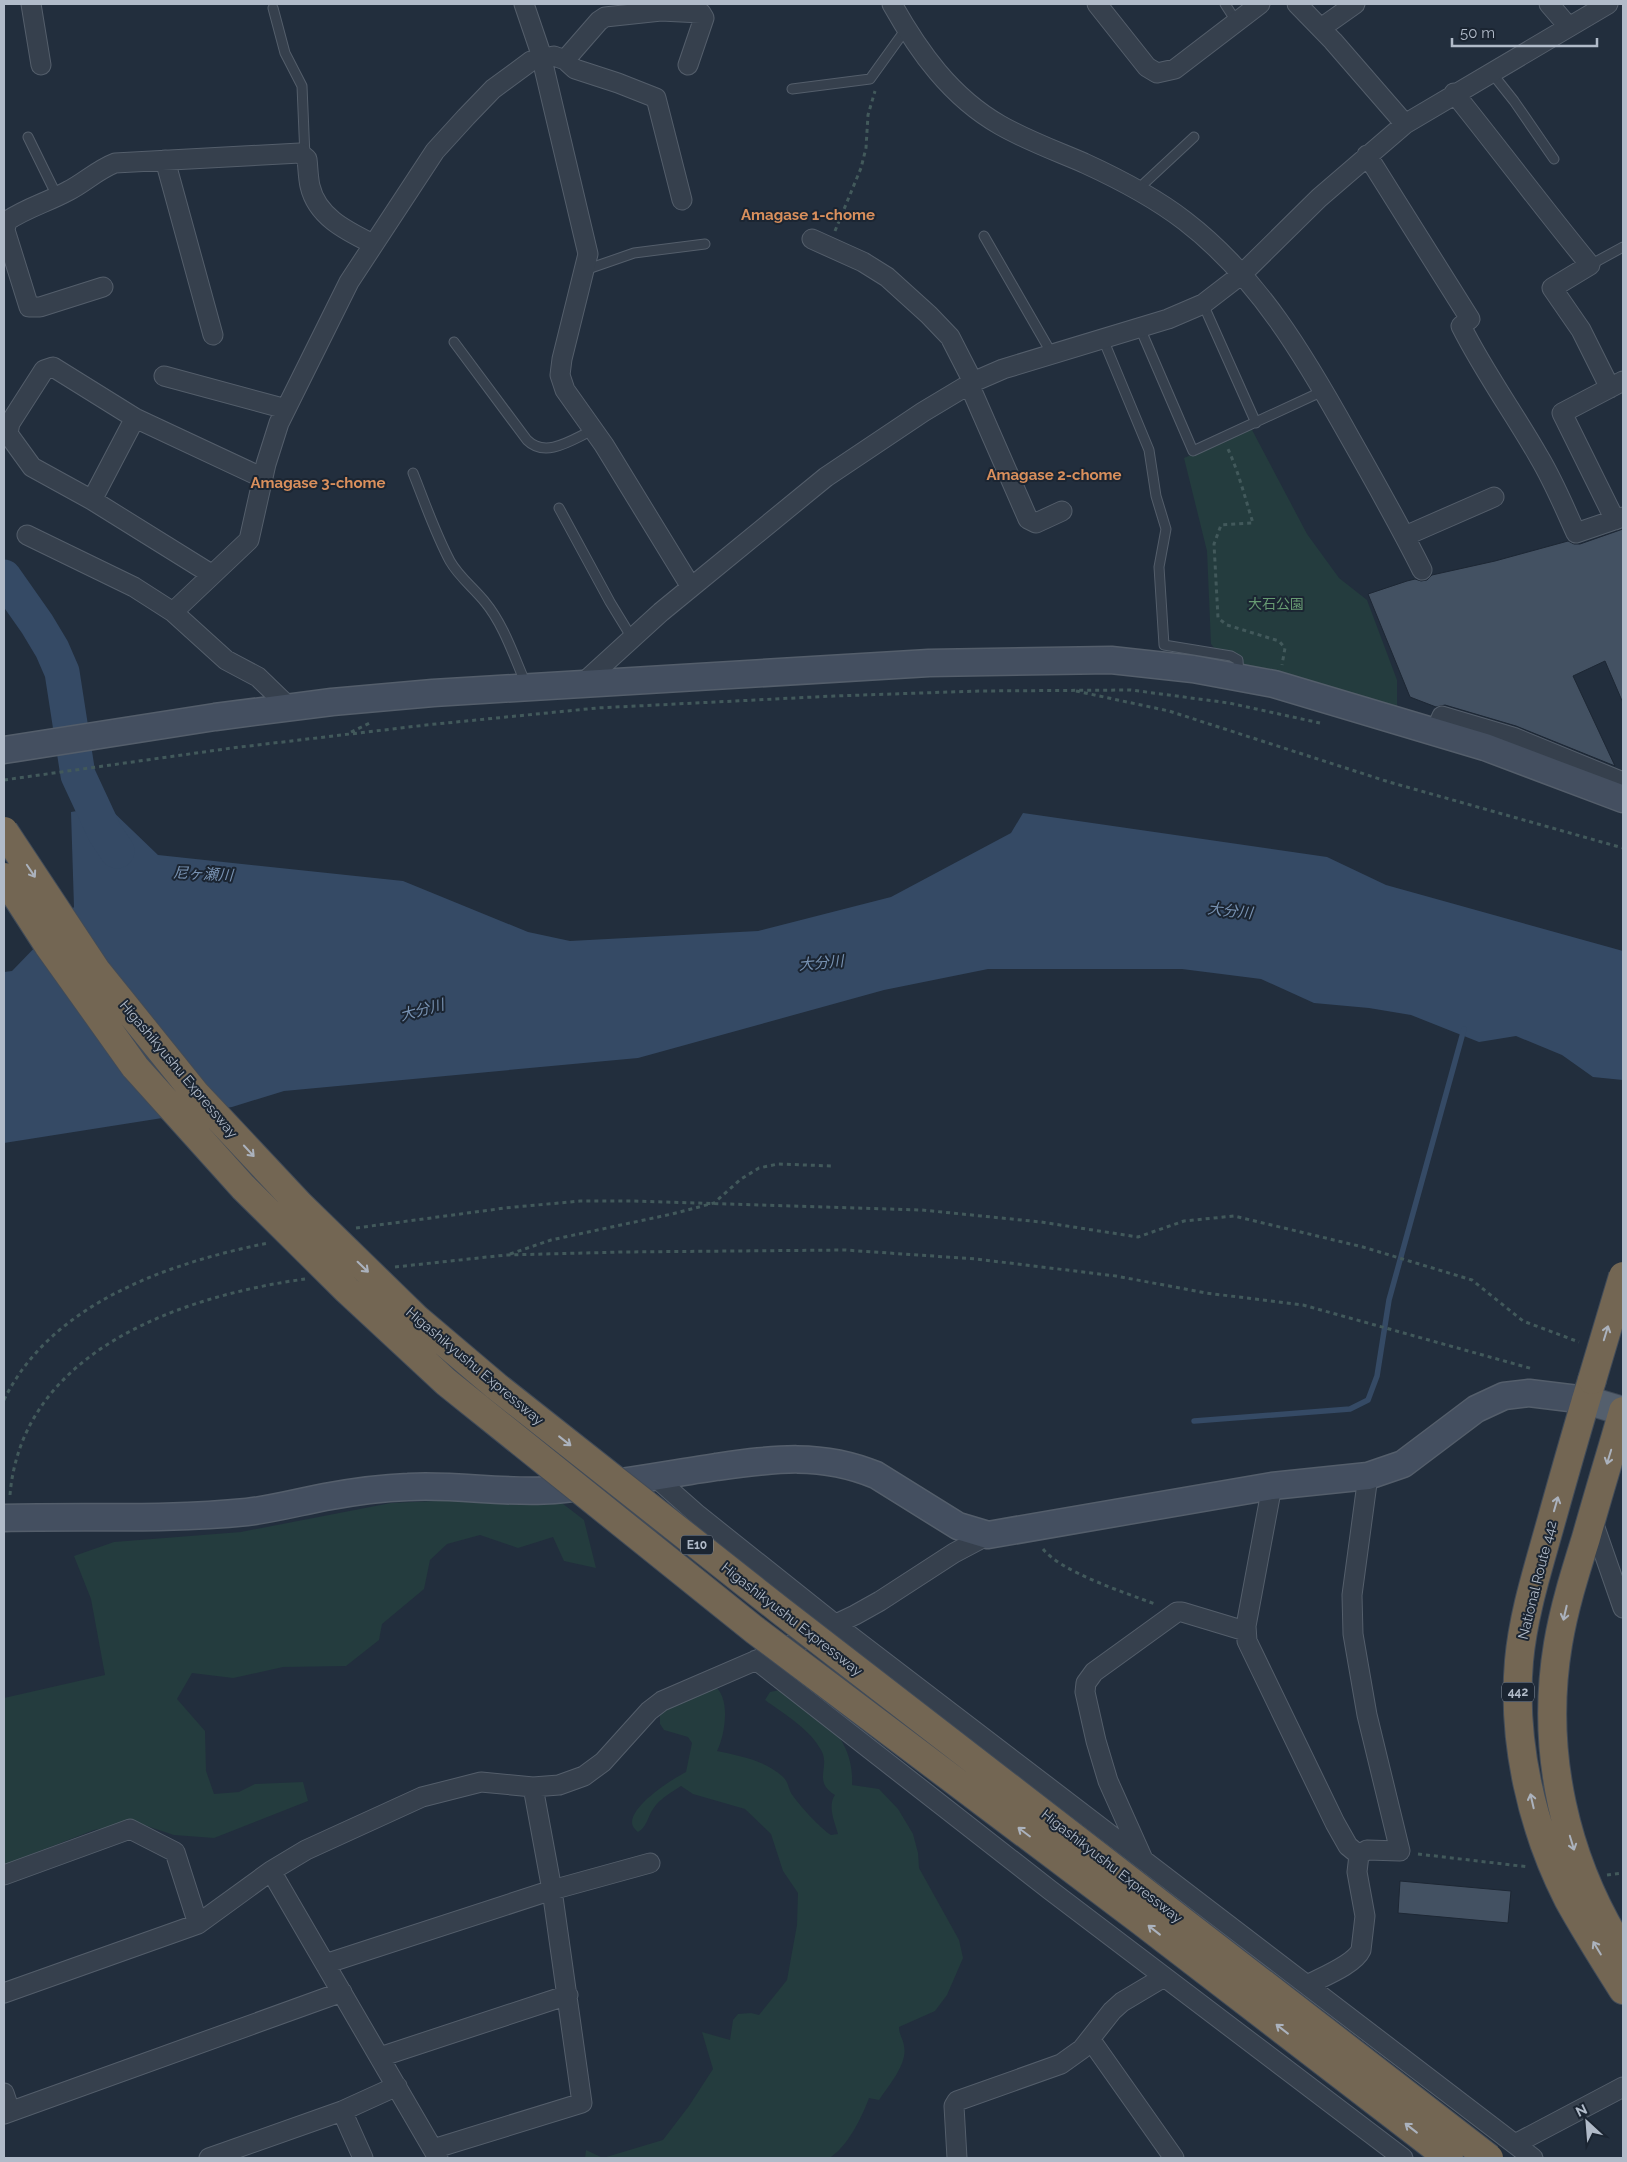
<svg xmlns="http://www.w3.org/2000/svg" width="1627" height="2162" font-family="Raleway,'Noto Sans JP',sans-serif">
	<rect width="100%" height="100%" fill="#222e3d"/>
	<path fill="#243c3e" d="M1251 428 1307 534 1339 578 1367 600 1397 680V708L1278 674 1224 660 1211 644 1207 551 1184 458Z
		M483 1499 558 1500 584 1520 596 1568 564 1561 553 1537 518 1548 480 1535 447 1544 430 1560 424 1589 382 1624 379 1640 346 1666 283 1667 233 1678 192 1673 177 1699 205 1731 206 1771 214 1794 239 1792 255 1784 303 1782 308 1801 214 1838 174 1835 135 1822 94 1830 4 1865V1698L105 1675 91 1599 74 1556 114 1542 241 1532 391 1503Z
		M712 1685C732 1694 725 1736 717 1751 740 1756 764 1760 782 1776 788 1781 788 1787 791 1793 798 1804 821 1829 831 1835L838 1834C835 1823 827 1806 835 1795 812 1781 831 1767 821 1750 810 1729 784 1714 765 1700L770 1692 780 1690C793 1700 831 1725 839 1737 849 1751 853 1769 852 1785L879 1789 898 1809 913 1834 918 1853 919 1868 959 1940 963 1958 947 1995 935 2011 899 2027C899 2035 903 2038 904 2046 908 2064 888 2086 879 2100L869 2098C862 2117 847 2148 829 2158H585L586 2150 603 2158 663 2140 689 2106 713 2069 702 2032 730 2040 733 2020 738 2014 751 2013 759 2015 787 1980 797 1925 798 1893 783 1871 771 1834 745 1809 693 1794 681 1786C672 1792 659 1799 653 1809 647 1818 647 1827 638 1832 635 1829 632 1827 632 1822 633 1804 671 1780 686 1772L692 1743 688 1737 664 1730 660 1724V1712Z"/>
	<path fill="#354a65" d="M107 806 158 855 403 881 528 932 570 941 758 931 891 897 1011 833 1023 813 1327 857 1386 885 1623 951V1080L1593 1077 1562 1055 1516 1036 1479 1042 1411 1015 1369 1008 1314 1003 1261 979 1182 969H988L884 990 638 1058 284 1091 232 1107 4 1143V972L12 971 74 907 71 812Z"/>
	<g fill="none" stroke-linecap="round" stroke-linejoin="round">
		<path stroke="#354a65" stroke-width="5.5" d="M1194 1421 1350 1409 1368 1400 1377 1376 1389 1300 1464 1029"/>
		<path stroke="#354a65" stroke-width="35" d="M4 577 37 624 52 649 62 672 78 775 105 833 117 851"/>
	</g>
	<path fill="#435162" stroke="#1d2734" d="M1623 529V703L1605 661 1573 676 1615 766 1516 726 1445 705 1436 707 1410 697 1368 594 1407 581 1415 579 1421 581 1427 580 1432 575 1495 561 1568 541 1574 544H1580Z
		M1400 1881 1511 1891 1508 1923 1398 1913Z"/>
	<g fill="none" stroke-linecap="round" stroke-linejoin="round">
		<defs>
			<path id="lane" d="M1225 4 1236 21
				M273 8 285 53 302 86 305 157
				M1491 72 1514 101 1554 159
				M792 89 870 79 906 29
				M28 137 57 196
				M1137 190 1194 137
				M984 236 1052 354
				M1590 265 1623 247
				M585 270 634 253 705 244
				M1203 304 1256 423
				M1140 328 1193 451 1323 391
				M1103 339 1149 450 1156 496 1166 529 1159 567 1164 645 1231 656 1238 660 1239 676
				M454 342 527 440C546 459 573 439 593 430
				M413 473C425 503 435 533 450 561 459 577 474 588 485 602 504 625 514 657 526 684
				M559 508 610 602 632 638"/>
			<path id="street" d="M31 4 41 65
				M524 4 540 51 588 254 562 359 560 375 565 390 604 445 691 587
				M892 4C919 52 951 97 1000 125 1026 140 1056 151 1084 163 1119 179 1154 197 1185 221 1258 277 1305 357 1349 436 1374 480 1399 524 1422 570
				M1097 4 1147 67 1157 73 1175 69 1260 4
				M1297 4 1333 41 1405 124
				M1549 4 1568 26
				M1321 28 1355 4
				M565 60 599 21 605 17 661 11 701 13 704 18 688 65
				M1454 93C1500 150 1543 208 1590 265L1552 288 1581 330 1610 388
				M1367 155 1470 319 1461 326C1484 372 1514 413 1539 457 1554 482 1564 507 1576 533L1623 517
				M165 160 213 335
				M812 239 863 262 887 277 929 315 950 337 973 382
				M103 287 40 307H29L5 230 7 221C26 208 48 202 68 191 84 183 97 170 115 163L300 153 307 159C308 167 308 177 310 186 317 217 347 231 373 244
				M164 376 286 409
				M969 384 1028 519 1036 523 1062 511
				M92 500 135 418
				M1615 520 1562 413 1623 381
				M27 535 134 587 173 612 249 540 266 464 279 423 349 282 435 151 466 117 493 89 531 61 554 56 565 60 575 69 618 83 656 98 682 200
				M1405 536 1494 497
				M211 574 92 500 32 467 11 438 8 433 10 423 44 370 53 367 135 418 263 478
				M173 612 226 660 258 677 289 707
				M582 684 661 612 826 477 923 412 973 382 1003 369 1168 319 1203 304 1242 274 1319 198 1405 124 1608 4
				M1435 732 1442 716 1513 737 1623 782
				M654 1476 698 1515 836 1625 1533 2158
				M1272 1486 1246 1626 1247 1641 1335 1823 1348 1846 1359 1855
				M1592 1519 1623 1608
				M756 1660 1050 1890 1403 2158
				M1142 1857 1108 1781 1096 1741 1085 1692 1086 1683 1094 1672 1177 1612H1182L1245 1631
				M271 1871 438 2158
				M4 1875 130 1829 175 1852 198 1924
				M325 1964 552 1890 650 1863
				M1307 1985C1322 1977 1354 1965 1361 1950L1365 1916 1357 1872 1359 1855 1367 1850 1400 1851 1367 1715 1353 1634 1352 1595 1368 1476
				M4 1993 198 1924 271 1871 306 1850 422 1797 481 1782 533 1787 559 1785 584 1776 603 1762 649 1711 662 1701 796 1643 855 1615 880 1601 954 1553 988 1535
				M1090 2039 1174 2158
				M380 2057 568 1995
				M4 2093 10 2111
				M342 2111 363 2158
				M4 2114 342 1992
				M1515 2144 1623 2087
				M433 2149 582 2103 552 1890 533 1787
				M209 2158 342 2111 397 2086
				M957 2158 954 2106 957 2101 1061 2064 1082 2049 1112 2011 1122 2002 1164 1977"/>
			<path id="secondary" d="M4 750 215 717 332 702 433 693 929 663 1111 660 1193 669 1274 684 1485 747 1623 799
				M4 1518C85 1516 166 1520 247 1512 273 1509 299 1502 325 1497 352 1492 381 1488 408 1487 457 1484 505 1494 554 1490 608 1486 662 1475 716 1467 773 1459 821 1452 876 1475L958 1526 988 1535 1272 1486 1368 1476 1403 1464 1476 1409 1504 1396 1529 1393 1586 1400"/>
			<path id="primary" d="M1586 1400 1623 1411"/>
			<path id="highway" d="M1592 1380C1577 1429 1563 1479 1549 1529 1537 1572 1523 1616 1519 1661 1512 1742 1532 1828 1568 1899 1585 1930 1604 1960 1623 1990
				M1623 1411C1611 1453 1598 1495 1586 1538 1575 1573 1564 1608 1558 1644 1540 1752 1565 1861 1623 1952"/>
		</defs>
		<use href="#lane" stroke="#545e6b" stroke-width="11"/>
		<use href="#street" stroke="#545e6b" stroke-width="21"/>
		<use href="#secondary" stroke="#545e6b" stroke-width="29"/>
		<use href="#primary" stroke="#3f4956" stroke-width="30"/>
		<use href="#highway" stroke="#414b58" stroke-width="30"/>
		<path stroke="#42595b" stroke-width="3" stroke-dasharray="4 4" stroke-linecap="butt" d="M835 231 861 168 866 148 868 115 875 91
			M1228 449C1239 473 1245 498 1253 523L1221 525 1214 544 1218 618 1227 625 1279 641 1285 648 1282 665
			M1076 691 1169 711 1389 782 1623 848
			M351 732 372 722
			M4 780 232 748 426 725 597 708 834 696 979 691 1131 690 1229 703 1320 723
			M356 1228 505 1208 580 1201H632L922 1210 1041 1222 1138 1237 1184 1221 1234 1216 1363 1247 1472 1280 1523 1321 1579 1342
			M510 1254 551 1240 672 1214 714 1203 741 1179 759 1168 778 1164 833 1166
			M395 1267 506 1255 623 1252 845 1250 976 1259 1116 1276 1206 1293 1303 1305 1533 1369
			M4 1400C51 1303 169 1263 268 1243
			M10 1495C22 1350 183 1296 305 1279
			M1043 1549C1061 1572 1126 1593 1155 1604
			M1418 1854 1529 1867
			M1607 1875 1623 1873"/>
		<use href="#lane" stroke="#36404d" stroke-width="9"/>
		<use href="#street" stroke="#36404d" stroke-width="19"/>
		<use href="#secondary" stroke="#444f60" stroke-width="26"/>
		<use href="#primary" stroke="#545f6d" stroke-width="28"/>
		<use href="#highway" stroke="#736653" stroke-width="28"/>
		<defs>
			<path id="highway-bridge" d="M4 831 96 970 195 1093 300 1205 417 1319 496 1386 781 1611 1489 2158
				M4 877 48 945 135 1067 243 1187 347 1290 446 1382 756 1631 1141 1921 1449 2158
				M1592 1380 1623 1276"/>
		</defs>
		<use href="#highway-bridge" stroke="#414b58" stroke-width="30" stroke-linecap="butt"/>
		<use href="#highway-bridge" stroke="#736653" stroke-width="28"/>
	</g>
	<defs><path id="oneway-shaft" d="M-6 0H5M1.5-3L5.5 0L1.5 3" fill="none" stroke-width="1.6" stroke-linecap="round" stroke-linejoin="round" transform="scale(1.25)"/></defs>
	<g stroke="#abb2bd">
		<use href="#oneway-shaft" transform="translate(31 871) rotate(56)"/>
		<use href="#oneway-shaft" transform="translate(249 1151) rotate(47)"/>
		<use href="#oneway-shaft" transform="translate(363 1267) rotate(44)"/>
		<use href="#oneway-shaft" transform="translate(1606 1333) rotate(-73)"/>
		<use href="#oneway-shaft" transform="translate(565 1441) rotate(38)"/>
		<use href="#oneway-shaft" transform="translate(1609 1457) rotate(107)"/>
		<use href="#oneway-shaft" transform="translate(1556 1504) rotate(-74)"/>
		<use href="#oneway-shaft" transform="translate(1565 1613) rotate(103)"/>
		<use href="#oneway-shaft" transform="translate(1532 1801) rotate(-103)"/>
		<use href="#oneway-shaft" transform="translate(1024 1832) rotate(-143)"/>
		<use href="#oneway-shaft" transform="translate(1572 1843) rotate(73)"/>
		<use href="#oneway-shaft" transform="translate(1154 1930) rotate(-142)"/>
		<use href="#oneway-shaft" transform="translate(1597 1948) rotate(-121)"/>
		<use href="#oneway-shaft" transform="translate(1282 2029) rotate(-142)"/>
		<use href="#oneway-shaft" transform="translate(1411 2128) rotate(-142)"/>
	</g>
	<g text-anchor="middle" stroke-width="4" stroke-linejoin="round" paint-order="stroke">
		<g fill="#1b2532" stroke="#848e9c" stroke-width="1">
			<rect x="681" y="1535.5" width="32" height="19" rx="4"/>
			<rect x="1502" y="1682.5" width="32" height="19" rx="4"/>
		</g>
		<g font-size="12" font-weight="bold" fill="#b1bbc9">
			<text x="697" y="1549">E10</text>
			<text x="1518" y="1696">442</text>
		</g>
		<g font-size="14" fill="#679b72" stroke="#1b2532">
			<text x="1276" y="609">大石公園</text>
		</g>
		<g font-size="14" fill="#b1bbc9" stroke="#1b2532">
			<text transform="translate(179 1069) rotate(50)" y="5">Higashikyushu Expressway</text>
			<text transform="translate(475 1366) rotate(40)" y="5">Higashikyushu Expressway</text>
			<text transform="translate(1537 1580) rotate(-76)" y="5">National Route 442</text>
			<text transform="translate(792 1619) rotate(38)" y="5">Higashikyushu Expressway</text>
			<text transform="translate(1112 1866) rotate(38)" y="5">Higashikyushu Expressway</text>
		</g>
		<g font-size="15" font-weight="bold" fill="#d98f5c" stroke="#1b2532">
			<text x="808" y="220">Amagase 1-chome</text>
			<text x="1054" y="480">Amagase 2-chome</text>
			<text x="318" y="488">Amagase 3-chome</text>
		</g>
		<g font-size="15" font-style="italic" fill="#7892b2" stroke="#1b2532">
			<text transform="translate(203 874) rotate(3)" y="5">尼ヶ瀬川</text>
			<text transform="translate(1230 911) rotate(6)" y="5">大分川</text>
			<text transform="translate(821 963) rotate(-5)" y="5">大分川</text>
			<text transform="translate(422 1010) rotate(-15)" y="5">大分川</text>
		</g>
	</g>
	<rect width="1627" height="2162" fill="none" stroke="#b1bbc9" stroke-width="10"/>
	<g transform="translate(1587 2122) rotate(334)" stroke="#1b2532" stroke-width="4" paint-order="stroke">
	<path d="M0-4L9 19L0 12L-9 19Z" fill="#b1bbc9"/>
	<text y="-8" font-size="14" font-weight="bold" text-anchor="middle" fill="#b1bbc9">N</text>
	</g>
	<path d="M1452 38v8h145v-8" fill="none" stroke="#b1bbc9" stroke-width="2.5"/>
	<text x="1460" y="38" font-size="15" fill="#b1bbc9" stroke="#1b2532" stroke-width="4" paint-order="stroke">50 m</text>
</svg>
